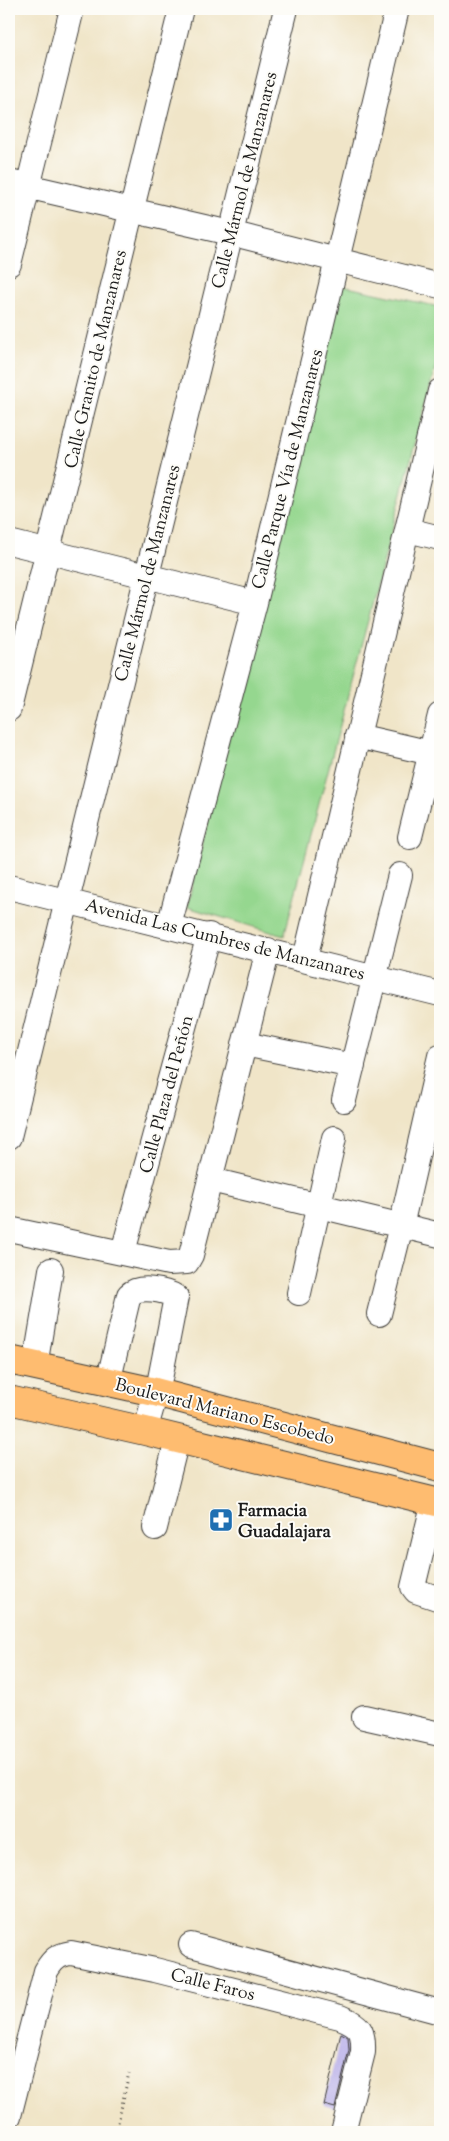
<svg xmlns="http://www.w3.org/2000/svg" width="449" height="2141" font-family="'Sorts Mill Goudy',serif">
	<rect width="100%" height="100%" fill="#fdfcf7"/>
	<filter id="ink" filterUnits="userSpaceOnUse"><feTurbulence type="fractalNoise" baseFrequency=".02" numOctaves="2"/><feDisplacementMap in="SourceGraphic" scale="10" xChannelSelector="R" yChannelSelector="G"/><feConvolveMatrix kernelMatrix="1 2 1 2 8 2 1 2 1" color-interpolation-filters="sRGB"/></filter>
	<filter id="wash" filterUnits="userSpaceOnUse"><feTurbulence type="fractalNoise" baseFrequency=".0096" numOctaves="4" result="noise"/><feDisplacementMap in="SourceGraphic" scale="20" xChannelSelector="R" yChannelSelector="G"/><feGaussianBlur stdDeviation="1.12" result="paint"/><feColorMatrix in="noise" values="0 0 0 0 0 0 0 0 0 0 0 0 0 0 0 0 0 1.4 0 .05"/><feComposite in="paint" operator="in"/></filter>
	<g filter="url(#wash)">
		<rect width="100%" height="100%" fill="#f0e5c8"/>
		<path fill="#95d78f" stroke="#587a56" d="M338 285 440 307V350L284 936 187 907Z"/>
		<g id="blocks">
			<path fill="#aca1e6" d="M341 2033 348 2037 349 2050 335 2108 324 2105Z"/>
		</g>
	</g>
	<g filter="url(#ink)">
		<use href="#blocks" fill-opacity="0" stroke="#3c3a36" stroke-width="1"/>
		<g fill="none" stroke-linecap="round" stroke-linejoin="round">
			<defs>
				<path id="minor" d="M9 182 230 233 440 286
					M9 264 72 9
					M408 530 440 538
					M9 542 255 603
					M9 709 181 9
					M357 736 440 755
					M410 837 440 715
					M9 887 440 994
					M169 926 255 603 397 9
					M305 959 440 391
					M244 1044 353 1066
					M344 1100 400 875
					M9 1137 286 9
					M211 1180 440 1235
					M9 1229 169 1263 187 1262 191 1255 268 950
					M123 1252 209 935
					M299 1293 334 1138
					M379 1314 401 1226 440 1056
					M35 1366 51 1270
					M107 1382 112 1366 129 1295C139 1285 165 1290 176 1297L160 1379 145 1431
					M434 1501 413 1587 416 1591 440 1599
					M155 1528 177 1440
					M364 1717 440 1734
					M191 1945 440 2012
					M9 2116 46 1971C53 1959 58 1955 71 1953L155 1970 340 2017C360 2025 364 2030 363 2052L343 2132"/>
				<path id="major" d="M9 1360 155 1392 440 1467
					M9 1400 145 1431 440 1503"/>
			</defs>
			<use href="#minor" stroke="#3c3a36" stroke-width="26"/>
			<use href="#major" stroke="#3c3a36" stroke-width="30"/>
			<path stroke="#3c3a36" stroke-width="3" stroke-dasharray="1 4" stroke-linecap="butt" d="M116 2132 129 2073"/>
			<use href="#minor" stroke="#fff" stroke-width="24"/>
			<use href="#major" stroke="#febc70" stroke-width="28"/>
		</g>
	</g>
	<defs>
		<symbol id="pharmacy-square" viewBox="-11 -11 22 22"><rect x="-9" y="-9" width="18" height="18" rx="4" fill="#1f6fb2" stroke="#fdfcf7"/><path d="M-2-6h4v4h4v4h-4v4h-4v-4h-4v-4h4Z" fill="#fff"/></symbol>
	</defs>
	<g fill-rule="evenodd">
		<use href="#pharmacy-square" x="207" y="1506" width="28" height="28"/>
	</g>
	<g text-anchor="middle" stroke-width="4" stroke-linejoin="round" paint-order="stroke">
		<g font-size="18" fill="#1c1c1c" stroke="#fdfcf7">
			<text transform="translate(244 180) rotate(-76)" y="6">Calle Mármol de Manzanares</text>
			<text transform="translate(95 359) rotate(-77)" y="6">Calle Granito de Manzanares</text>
			<text transform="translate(287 469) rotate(-76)" y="6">Calle Parque Vía de Manzanares</text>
			<text transform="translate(147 573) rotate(-76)" y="6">Calle Mármol de Manzanares</text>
			<text transform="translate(225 939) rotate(14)" y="6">Avenida Las Cumbres de Manzanares</text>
			<text transform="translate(166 1094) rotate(-75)" y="6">Calle Plaza del Peñón</text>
			<text transform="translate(225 1411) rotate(14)" y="6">Boulevard Mariano Escobedo</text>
			<text transform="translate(213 1984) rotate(14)" y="6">Calle Faros</text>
		</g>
		<g font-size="18" font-weight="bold" fill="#1c1c1c" stroke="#fdfcf7" text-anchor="start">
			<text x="238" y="1516">Farmacia<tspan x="238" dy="21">Guadalajara</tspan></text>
		</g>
	</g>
	<rect width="449" height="2141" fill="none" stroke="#fdfcf7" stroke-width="30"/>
</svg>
